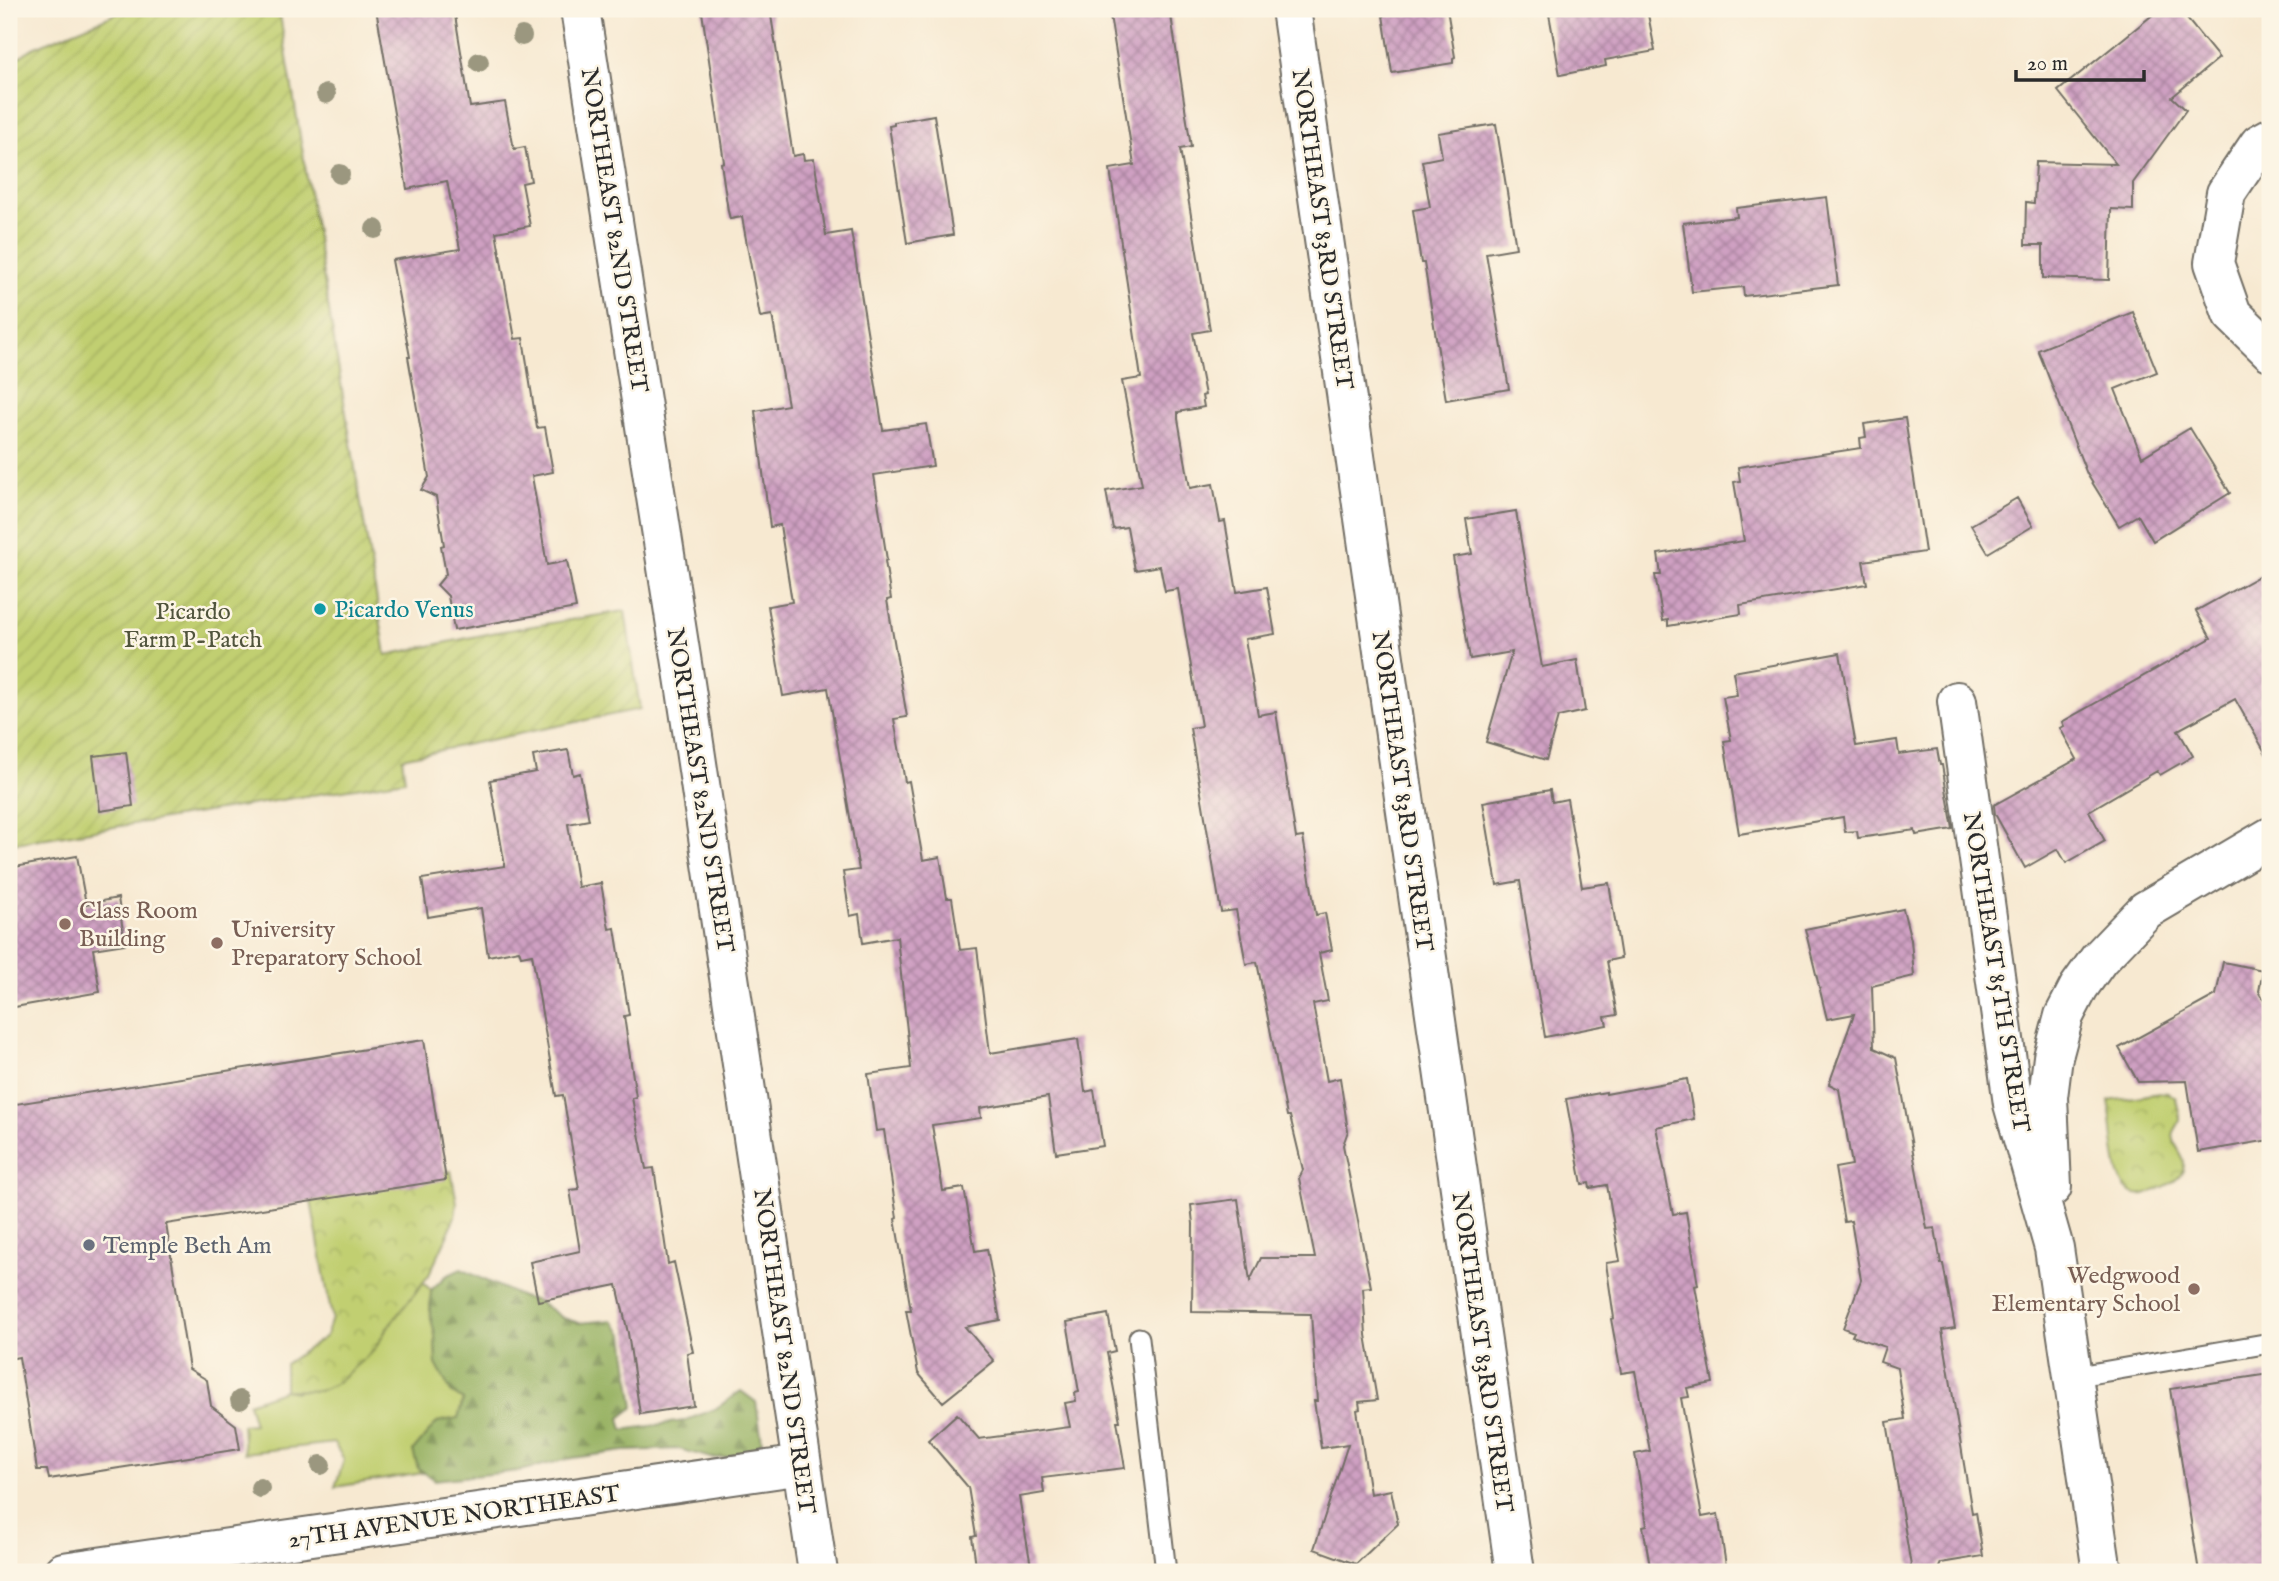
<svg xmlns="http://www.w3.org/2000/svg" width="2279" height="1581" font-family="'IM FELL English',serif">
	<defs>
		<pattern id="forest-firs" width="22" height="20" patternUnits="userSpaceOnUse" patternTransform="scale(1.75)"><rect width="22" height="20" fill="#98b263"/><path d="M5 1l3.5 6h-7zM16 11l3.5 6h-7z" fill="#7c9152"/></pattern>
		<pattern id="park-crowns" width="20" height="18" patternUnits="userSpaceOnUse" patternTransform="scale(1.75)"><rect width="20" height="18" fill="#c1cf71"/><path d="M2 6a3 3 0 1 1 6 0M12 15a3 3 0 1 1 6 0" fill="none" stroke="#a6b262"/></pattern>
		<pattern id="garden-furrows" width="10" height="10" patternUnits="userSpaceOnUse" patternTransform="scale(1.75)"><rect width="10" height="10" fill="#c1cf71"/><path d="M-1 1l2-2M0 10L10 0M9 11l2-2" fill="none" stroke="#a6b262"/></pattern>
		<pattern id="building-cross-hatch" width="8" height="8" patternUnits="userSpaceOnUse" patternTransform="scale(1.75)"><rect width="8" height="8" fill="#cfa0c2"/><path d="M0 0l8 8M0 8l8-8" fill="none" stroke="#a8839e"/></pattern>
	</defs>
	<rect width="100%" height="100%" fill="#fcf5e5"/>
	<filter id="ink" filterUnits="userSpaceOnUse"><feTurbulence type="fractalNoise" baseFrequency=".0143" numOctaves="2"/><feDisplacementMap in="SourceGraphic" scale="14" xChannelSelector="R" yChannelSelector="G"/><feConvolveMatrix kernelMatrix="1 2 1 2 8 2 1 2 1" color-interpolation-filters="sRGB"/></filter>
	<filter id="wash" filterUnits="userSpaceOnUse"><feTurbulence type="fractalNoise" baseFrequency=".00686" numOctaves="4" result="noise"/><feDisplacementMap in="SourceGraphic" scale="28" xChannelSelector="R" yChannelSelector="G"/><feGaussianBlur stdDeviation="1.57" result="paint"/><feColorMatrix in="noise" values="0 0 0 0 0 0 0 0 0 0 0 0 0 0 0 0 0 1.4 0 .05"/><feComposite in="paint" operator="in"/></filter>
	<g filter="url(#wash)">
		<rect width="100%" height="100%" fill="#f7e9d1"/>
		<path fill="#c1cf71" stroke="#767d4e" stroke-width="2" d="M423 1283 431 1290 430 1314 435 1335 436 1364 463 1400 458 1419 418 1468 423 1473 335 1487 344 1460 334 1443 244 1453 242 1425 254 1424 248 1403 285 1390 296 1392 374 1350 387 1328Z"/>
		<path fill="url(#forest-firs)" stroke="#626e47" stroke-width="2" d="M461 1269 524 1298 538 1301 563 1318 579 1323 612 1320 624 1335 634 1407 620 1418 623 1430 684 1421 715 1409 741 1391 756 1402 762 1441 748 1457 711 1458 679 1449 624 1451 572 1458 519 1471 434 1480 418 1468 413 1451 437 1422 458 1418 463 1400 451 1392 436 1364 435 1335 430 1314 431 1290 446 1276Z"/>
		<path fill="url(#park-crowns)" stroke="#767d4e" stroke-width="2" d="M2167 1092 2176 1098C2177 1105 2180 1114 2180 1120 2178 1128 2171 1131 2174 1140 2177 1152 2187 1156 2183 1170 2180 1179 2171 1183 2163 1187 2145 1197 2128 1200 2120 1177 2113 1160 2112 1121 2109 1101Z
			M451 1171 457 1203 455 1216 448 1234 429 1275 387 1328 374 1350 335 1384 319 1391 285 1390V1364L326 1336 332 1318 311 1201Z"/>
		<path fill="url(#garden-furrows)" stroke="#767d4e" stroke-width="2" d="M128 9H279L386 655 497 632 625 611 640 709 402 758 405 780 9 844V64L33 48Z"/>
		<g id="blocks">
			<path fill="url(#building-cross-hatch)" d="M376 9H454L470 107 505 102 514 149 525 147 531 181 522 183 530 226 496 232 515 339 523 338 537 428 545 427 553 472 532 476 547 565 567 561 576 608 454 630 448 596 437 585 446 574 441 546 444 545 436 497 421 490 429 477 408 357H410L392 260 460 249 447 181 407 189Z
				M724 9H770L793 156 803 154 804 160 814 159 826 235 851 231 883 430 926 424 933 466 874 475 887 560 885 561 891 599 887 600 907 717 894 719 905 782 909 781 923 860 940 857 947 898H952L960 950 977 948 990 1053 1078 1039 1085 1092 1094 1090 1103 1146 1056 1153 1048 1097 980 1108 981 1118 932 1125 943 1191 964 1188 975 1251 987 1249 1000 1320 965 1327 994 1361 943 1402 918 1373 906 1310H911L895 1219 897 1218 884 1130 876 1131 868 1074 911 1068 897 937 863 943 859 914 850 916 843 872 859 870 828 688 783 696 768 606 792 602 780 525 770 527 755 411 788 405 772 315 760 317 742 217 730 219 728 211 721 163 724 162 702 12Z
				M1109 9H1170L1191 147 1180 149 1210 330 1193 333 1205 395 1202 396 1204 407 1178 412V419L1190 488 1213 484 1220 522 1225 521 1237 592 1267 587 1275 634 1245 639 1258 715 1276 712 1296 838 1303 837 1316 915 1325 913 1332 950 1319 953 1328 1001 1313 1004 1327 1081 1340 1078 1348 1131 1343 1145 1371 1287 1363 1288 1366 1335 1377 1400 1359 1402 1360 1409 1357 1410 1370 1494 1391 1490 1398 1524 1356 1564 1314 1549 1348 1444 1321 1448 1314 1401H1317L1311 1314 1192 1312 1193 1224 1191 1205 1238 1199 1250 1281 1261 1258H1315L1299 1178 1303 1170 1290 1116H1287L1257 962 1246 964 1236 910 1221 912 1190 728 1201 726 1178 589 1165 591 1160 566 1135 570 1127 527 1113 529 1106 491 1142 485 1122 381 1141 378 1110 169 1134 165Z
				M1382 9H1447L1455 57 1453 58V63L1392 73Z
				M1578 9H1647L1655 51 1605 60 1606 66 1560 75 1549 14Z
				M2160 9H2179L2219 58 2172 97 2186 110 2133 183V210L2111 209 2109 280 2043 278V245H2025L2026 202 2034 203 2036 162 2116 164 2058 91Z
				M934 115 953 235 907 243 889 126 894 125V122Z
				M1496 124 1516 248 1486 253 1509 389 1446 400 1424 263H1421L1413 210 1430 207 1422 161 1442 157 1438 133Z
				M1827 197 1838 285 1744 296 1743 287 1692 292 1683 223 1737 217 1736 208Z
				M2133 312 2157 372 2115 389 2142 457 2190 428 2230 493 2153 541 2138 515 2119 526 2087 474 2038 350Z
				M1905 418 1925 552 1863 561 1867 584 1740 605 1741 614 1668 626V620L1663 621 1655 575H1661L1658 554 1744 541 1734 482 1740 481 1738 467 1861 448 1860 438 1866 437 1864 424Z
				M2017 498 2033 526 1988 553 1971 525Z
				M1516 511 1542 667 1577 660 1585 711 1558 717 1546 760 1486 742 1512 652 1470 659 1453 557 1472 554 1466 519Z
				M2270 570V761L2235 699 2178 730 2193 756 2160 775 2157 771 2089 811 2105 841 2066 863 2058 849 2025 868 1995 814 1994 805 2077 759 2060 728 2064 726 2062 722 2211 638 2196 611Z
				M1840 653 1856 746 1897 740 1899 754 1937 749 1940 765H1942L1953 829 1916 835 1915 830 1858 838 1857 831 1845 832 1843 817 1739 834 1724 741 1731 740 1723 697 1737 695 1733 672Z
				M568 750 573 775 580 773 589 820 568 824 578 887 601 883 609 929 615 928 629 1015 624 1016 636 1097 632 1098 646 1169 654 1168 668 1264 674 1262 693 1352 687 1353 694 1406 640 1414 628 1333 617 1285 538 1301 530 1262 580 1251 570 1190 579 1189 563 1095 556 1096 532 954 521 956 519 950 488 956 481 908 428 917 422 879 505 866 490 780 536 772 533 756Z
				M126 752 133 806 100 811 93 756Z
				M1550 790 1552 802 1567 799 1582 887 1609 883 1621 958 1607 961 1617 1015 1605 1017 1607 1025 1545 1037 1520 881 1497 885 1483 802Z
				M77 856 86 904 118 898 125 944 93 949 100 992 9 1008V868Z
				M1903 909 1911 940 1914 976 1872 986 1874 1048 1896 1058 1927 1229 1935 1228 1941 1264H1943L1955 1328 1942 1330 1972 1513 1976 1512 1983 1556 1941 1563 1937 1572H1912L1887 1422 1905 1419 1897 1368 1880 1362 1885 1347 1852 1336 1854 1332 1843 1328 1861 1280 1851 1221 1844 1222 1835 1168 1852 1165 1839 1089 1829 1084 1854 1014 1827 1019 1805 929Z
				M2223 962 2263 970 2259 991 2270 1010V1140L2198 1152 2187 1081 2138 1082 2119 1048 2216 995Z
				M424 1040 446 1180 166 1224 189 1369 207 1380 211 1406 236 1425 240 1449 49 1479 47 1470H37L19 1357 9 1359V1105Z
				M1687 1079 1694 1119 1656 1127 1673 1214 1686 1212 1698 1285 1695 1286 1713 1383 1687 1388 1689 1397 1681 1398 1702 1517 1718 1514 1727 1572H1651L1643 1526 1647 1525 1635 1454 1650 1451 1635 1371 1621 1373 1611 1319 1614 1318 1606 1263 1620 1261 1607 1185 1590 1188 1589 1183 1582 1184 1566 1099 1606 1092V1094Z
				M1108 1314 1115 1351 1107 1353 1120 1421H1117L1125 1468 1042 1478 1044 1493 1019 1497 1032 1572H977L972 1537 976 1536 968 1487 928 1440 957 1414 979 1439 1070 1427 1065 1403 1076 1401 1075 1393 1079 1392 1067 1322Z
				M2270 1374V1572H2199L2170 1389Z"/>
		</g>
	</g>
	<g filter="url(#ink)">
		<use href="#blocks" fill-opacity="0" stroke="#726e65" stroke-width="2"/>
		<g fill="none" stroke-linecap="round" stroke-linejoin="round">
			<defs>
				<path id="service" d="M1139 1338 1166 1572
					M2073 1377 2270 1343"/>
				<path id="minor" d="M580 9 685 683 818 1572
					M1291 9 1515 1572
					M2270 138 2259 144 2226 193 2214 263 2232 314 2270 351
					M1957 701 2013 1104 2054 1248 2102 1572
					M2052 1187 2048 1097 2053 1057 2064 1016 2079 987 2099 959 2146 910 2270 837
					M63 1572 802 1465"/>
			</defs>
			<use href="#service" stroke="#726e65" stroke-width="23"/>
			<use href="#minor" stroke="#726e65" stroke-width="42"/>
			<use href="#service" stroke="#fff" stroke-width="19"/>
			<use href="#minor" stroke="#fff" stroke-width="38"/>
		</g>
		<g fill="#9b977f">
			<circle cx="522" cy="36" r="10"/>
			<circle cx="479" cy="62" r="10"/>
			<circle cx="326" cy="94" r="10"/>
			<circle cx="340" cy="174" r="10"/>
			<circle cx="375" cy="229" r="10"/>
			<circle cx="240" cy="1400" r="10"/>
			<circle cx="321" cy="1465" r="10"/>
			<circle cx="260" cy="1488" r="10"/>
		</g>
	</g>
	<circle fill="#0f9aa8" stroke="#fcf5e5" stroke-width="2.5" cx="320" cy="609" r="7"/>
	<g fill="#8d6e63" stroke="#fcf5e5" stroke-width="2.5">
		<circle cx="65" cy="924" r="7"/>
		<circle cx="217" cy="943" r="7"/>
		<circle cx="2194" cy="1289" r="7"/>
	</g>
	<circle fill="#6b7280" stroke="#fcf5e5" stroke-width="2.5" cx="89" cy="1245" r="7"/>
	<g text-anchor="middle" stroke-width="5" stroke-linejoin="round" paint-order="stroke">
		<g font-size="24" fill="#2b2b2b" stroke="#fcf5e5">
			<text transform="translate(1323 229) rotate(82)" y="8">NORTHEAST 83RD STREET</text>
			<text transform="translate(615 230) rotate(81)" y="8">NORTHEAST 82ND STREET</text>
			<text transform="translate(701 790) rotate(81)" y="8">NORTHEAST 82ND STREET</text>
			<text transform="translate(1403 791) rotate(82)" y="8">NORTHEAST 83RD STREET</text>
			<text transform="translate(1997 972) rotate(81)" y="8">NORTHEAST 85TH STREET</text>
			<text transform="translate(785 1351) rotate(82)" y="8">NORTHEAST 82ND STREET</text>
			<text transform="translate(1483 1352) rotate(82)" y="8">NORTHEAST 83RD STREET</text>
			<text transform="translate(454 1516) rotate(-8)" y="8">27TH AVENUE NORTHEAST</text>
		</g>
		<g font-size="24" fill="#0d838f" stroke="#fcf5e5" text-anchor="start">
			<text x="334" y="617">Picardo Venus</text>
		</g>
		<g font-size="24" fill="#50543c" stroke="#fcf5e5">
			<text x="193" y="619">Picardo<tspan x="193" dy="28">Farm P-Patch</tspan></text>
		</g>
		<g font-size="24" fill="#785e54" stroke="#fcf5e5" text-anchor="start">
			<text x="79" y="918">Class Room<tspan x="79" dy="28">Building</tspan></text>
			<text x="231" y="937">University<tspan x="231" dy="28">Preparatory School</tspan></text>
			<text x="2180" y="1283" text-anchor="end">Wedgwood<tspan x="2180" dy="28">Elementary School</tspan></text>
		</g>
		<g font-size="24" fill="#5b616d" stroke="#fcf5e5" text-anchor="start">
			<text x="103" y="1253">Temple Beth Am</text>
		</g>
	</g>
	<rect width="2279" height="1581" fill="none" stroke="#fcf5e5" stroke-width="35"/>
	<path d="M2016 70v10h128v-10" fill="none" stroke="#2b2b2b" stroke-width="3.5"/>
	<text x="2027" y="70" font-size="21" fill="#2b2b2b" stroke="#fcf5e5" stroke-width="5" paint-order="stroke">20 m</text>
</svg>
